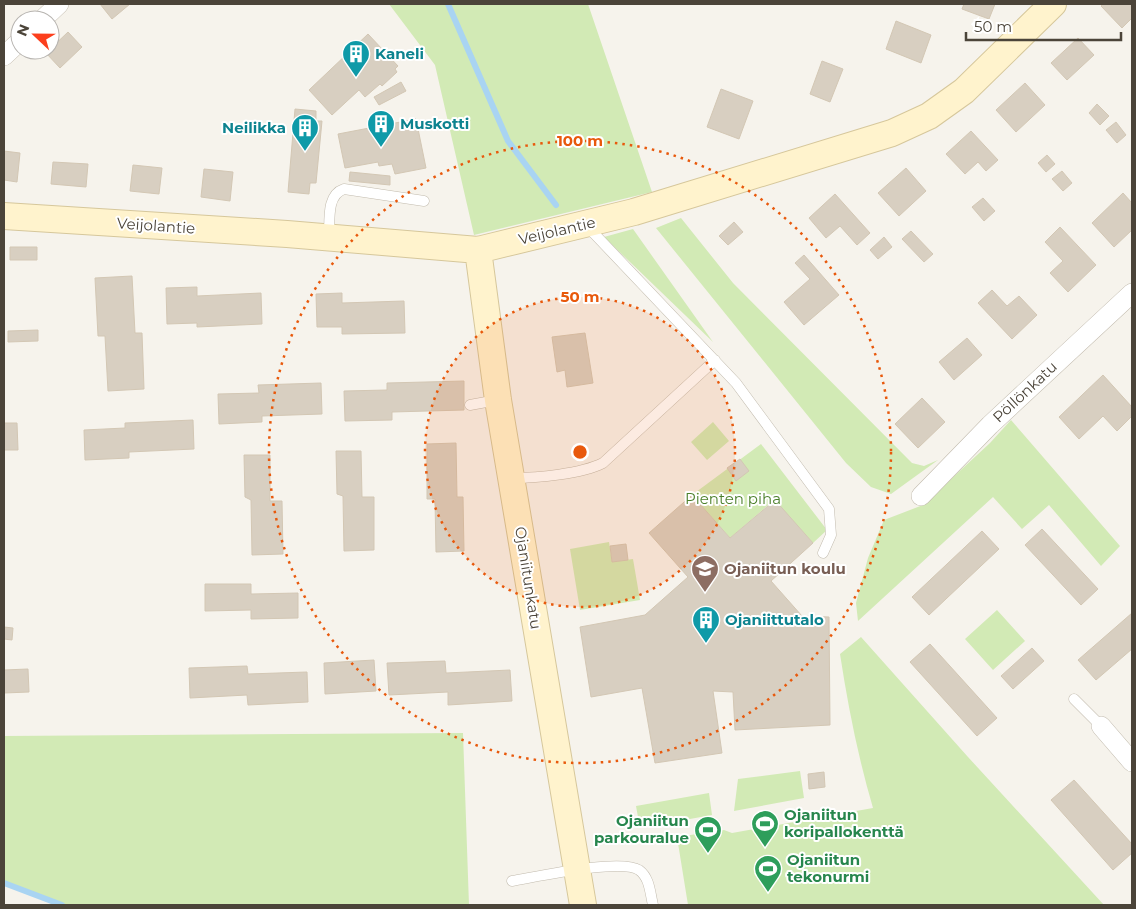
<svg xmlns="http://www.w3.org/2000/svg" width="1136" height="909" font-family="Montserrat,sans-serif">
	<rect width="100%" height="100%" fill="#f6f3ec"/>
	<path fill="#d2eab5" d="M389 4H588L652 192 474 235 435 65Z
		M681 218 733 283 912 463 924 466 938 460 891 494 871 487 846 463 656 228Z
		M633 229 713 342 604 237Z
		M1011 420 1120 546 1101 566 1049 505 1022 529 993 497 858 621 856 603 868 558 884 520 923 505 990 443Z
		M713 422 729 441 707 460 691 442Z
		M761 444 827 530 813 543 774 500 730 538 692 495Z
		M609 542 612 562 633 559 640 600 580 610 570 549Z
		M997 610 1025 641 993 670 965 639Z
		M861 637 968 757 1104 905H688L677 837 724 830 732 833 873 808C858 757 848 706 840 654Z
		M463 733 469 905H62L4 883V885V736Z
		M800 771 804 798 734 811 738 779Z
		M709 793 712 815 640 828 636 806Z"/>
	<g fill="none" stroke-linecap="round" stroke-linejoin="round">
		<path stroke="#a9d4f2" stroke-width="6" d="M448 4 508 141 556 205
			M4 883 62 905"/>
	</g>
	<path fill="#d8cfc1" stroke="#d3c7b4" d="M100 4H130L112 19Z
		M964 4H995L989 19 962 9Z
		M1103 4H1132V18L1122 28 1101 6Z
		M896 21 931 35 921 63 886 49Z
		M68 32 82 47 60 68 46 53Z
		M368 34 398 66 395 69 397 72 382 86 380 84 365 97 359 90 332 115 309 90Z
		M1078 38 1094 55 1067 80 1051 63Z
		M822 61 843 69 830 102 810 94Z
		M401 82 406 91 379 105 374 97Z
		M1025 83 1045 105 1016 132 996 110Z
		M721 89 753 101 739 139 707 127Z
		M1097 104 1109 116 1100 125 1089 113Z
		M295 109 316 111V121H322L316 183H310L309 194 288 192Z
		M416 119 426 168 395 174 392 164 379 166 378 162 345 168 338 134Z
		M1116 122 1126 135 1117 143 1106 130Z
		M971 131 998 160 986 171 978 162 965 174 946 154Z
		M4 151 20 153 17 182 4 180Z
		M1047 155 1055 164 1046 172 1038 163Z
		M53 162 88 164 86 187 51 184Z
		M133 165 162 168 159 194 130 191Z
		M906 168 926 191 899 216 878 193Z
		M204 169 233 172 230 201 201 197Z
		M1062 171 1072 183 1063 191 1052 179Z
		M350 172 390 176V185L349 181Z
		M1123 193 1132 203V230L1114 247 1092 223Z
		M835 194 870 233 857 245 840 226 826 238 809 218Z
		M983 198 995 211 984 221 972 207Z
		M734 222 743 232 728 245 719 236Z
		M1060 227 1096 265 1068 292 1050 273 1063 261 1045 242Z
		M911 231 933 254 924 262 902 239Z
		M884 237 892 247 878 259 870 250Z
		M10 247H37V260H10Z
		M804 255 839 295 804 325 784 302 810 279 795 263Z
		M132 276 135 333H142L144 389 108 391 105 336H98L95 278Z
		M197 287V296L261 293 262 324 197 327V323L167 324 166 288Z
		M992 290 1007 306 1019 296 1037 315 1012 339 978 303Z
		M342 293V303L404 301 405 333 342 334V327H317L316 294Z
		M38 330V341L8 342V331Z
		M585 333 593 383 567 387 565 370 557 372 552 337Z
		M967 338 982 355 954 380 939 362Z
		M1103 375 1132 407V416L1117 431 1103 416 1079 439 1059 417Z
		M464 381V410L392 412V420L345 421 344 391 387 390V383Z
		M321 383 322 414 262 416V422L219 424 218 394 259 393 258 385Z
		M922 398 945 422 918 448 895 424Z
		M193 420 194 449 129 452V458L85 460 84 430 125 428V423Z
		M4 423H17L18 450H4Z
		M456 443 457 497H463L464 551 436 552 435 499H427V444Z
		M336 451H361L362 497H374V550L344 551 343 496 337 494Z
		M244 455H270V501H282L283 554 252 555 251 500 245 497Z
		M740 459 749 471 736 481 727 468Z
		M692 495 730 538 775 500 813 543 771 581 802 616 829 617 830 725 735 730 733 692 713 691 722 753 655 763 642 688 591 697 580 627 645 615 688 577 649 533Z
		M1042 529 1098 589 1081 605 1025 545Z
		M982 531 999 549 929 615 912 597Z
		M626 544 628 560 612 562 610 546Z
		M205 584H251V594L298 593V618L251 619V610L205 611Z
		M1132 613V649L1096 680 1078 660Z
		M4 627 13 628 12 640 4 639Z
		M930 644 997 718 977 736 910 662Z
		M1032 648 1044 661 1013 689 1001 676Z
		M374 660 376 691 325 694 324 663Z
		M445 661 446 673 510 670 512 701 448 705V692L389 695 387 663Z
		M247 666 248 674 307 672 308 702 248 705 247 695 190 698 189 668Z
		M28 669 29 692 4 693V670Z
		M824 772 825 787 809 789 808 774Z
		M1074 780 1132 844V853L1113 870 1051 800Z"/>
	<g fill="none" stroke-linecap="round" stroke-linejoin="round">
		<defs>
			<path id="lane" d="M586 225 736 383 829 509 831 535 823 553
				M329 237C330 221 326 195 344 189L424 201
				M470 405 497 400
				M513 478C537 478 581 474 603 463L715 360
				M1074 699 1101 726
				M512 881C536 877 621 858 639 870 650 878 650 893 653 905"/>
			<path id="street" d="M42 20 59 4
				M4 56 20 41
				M921 496 990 425 1132 293
				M1101 726 1132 762"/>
			<path id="secondary" d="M4 216 287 234 478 250 634 212 892 133 929 116 964 91 1053 4
				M478 250 498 400 583 905"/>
		</defs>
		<use href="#lane" stroke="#c2bbae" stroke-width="11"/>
		<use href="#street" stroke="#c2bbae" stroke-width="20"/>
		<use href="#secondary" stroke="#d6c79b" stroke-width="28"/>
		<use href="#lane" stroke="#fff" stroke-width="10"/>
		<use href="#street" stroke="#fff" stroke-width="19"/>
		<use href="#secondary" stroke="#fff3cd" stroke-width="26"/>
	</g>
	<circle cx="580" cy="452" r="155" fill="#e8590c" fill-opacity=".12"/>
	<g fill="none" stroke="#e8590c" stroke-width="2.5" stroke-dasharray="2.5 5">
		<circle cx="580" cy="452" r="155"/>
		<circle cx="580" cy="452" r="311"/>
	</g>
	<defs>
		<symbol id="building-pin" viewBox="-11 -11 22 30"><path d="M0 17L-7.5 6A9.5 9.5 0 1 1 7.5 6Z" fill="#0f9aa8" stroke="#fff"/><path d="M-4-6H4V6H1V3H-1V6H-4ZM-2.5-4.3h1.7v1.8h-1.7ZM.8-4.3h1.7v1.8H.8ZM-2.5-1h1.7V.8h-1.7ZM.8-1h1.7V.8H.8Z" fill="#fff"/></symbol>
		<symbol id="school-pin" viewBox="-11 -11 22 30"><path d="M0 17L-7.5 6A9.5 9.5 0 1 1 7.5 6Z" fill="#8d6e63" stroke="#fff"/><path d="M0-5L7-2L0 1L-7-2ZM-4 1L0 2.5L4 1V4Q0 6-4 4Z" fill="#fff"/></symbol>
		<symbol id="stadium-pin" viewBox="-11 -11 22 30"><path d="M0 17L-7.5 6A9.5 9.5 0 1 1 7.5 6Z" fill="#2e9e5b" stroke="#fff"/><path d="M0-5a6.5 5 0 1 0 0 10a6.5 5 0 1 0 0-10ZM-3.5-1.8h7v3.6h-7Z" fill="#fff"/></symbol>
	</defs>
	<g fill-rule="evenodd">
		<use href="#building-pin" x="340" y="38" width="32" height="43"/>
		<use href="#building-pin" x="365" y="108" width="32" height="43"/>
		<use href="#building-pin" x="289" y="112" width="32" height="43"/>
		<use href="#school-pin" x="689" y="553" width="32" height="43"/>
		<use href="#building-pin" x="690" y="604" width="32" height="43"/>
		<use href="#stadium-pin" x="749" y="808" width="32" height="43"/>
		<use href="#stadium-pin" x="692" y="814" width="32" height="43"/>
		<use href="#stadium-pin" x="752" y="853" width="32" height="43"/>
	</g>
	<g text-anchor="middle" stroke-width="4" stroke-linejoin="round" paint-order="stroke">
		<g font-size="15" font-weight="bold" fill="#0d838f" stroke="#fff" text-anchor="start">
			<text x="375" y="59">Kaneli</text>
			<text x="400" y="129">Muskotti</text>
			<text x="286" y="133" text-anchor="end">Neilikka</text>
			<text x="725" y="625">Ojaniittutalo</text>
		</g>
		<g font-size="15" fill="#4b4439" stroke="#fff">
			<text transform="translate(156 226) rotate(4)" y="5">Veijolantie</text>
			<text transform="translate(557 231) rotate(-13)" y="5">Veijolantie</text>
			<text transform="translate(1025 392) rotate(-43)" y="5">Pöllönkatu</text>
			<text transform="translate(528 578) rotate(81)" y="5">Ojaniitunkatu</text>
		</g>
		<g font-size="15" fill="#4a7f2a" stroke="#fff">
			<text x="733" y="504">Pienten piha</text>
		</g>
		<g font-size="15" font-weight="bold" fill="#785e54" stroke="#fff" text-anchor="start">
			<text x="724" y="574">Ojaniitun koulu</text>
		</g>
		<g font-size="15" font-weight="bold" fill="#27864d" stroke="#fff" text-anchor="start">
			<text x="784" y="820">Ojaniitun<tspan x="784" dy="17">koripallokenttä</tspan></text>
			<text x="689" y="826" text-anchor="end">Ojaniitun<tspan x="689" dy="17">parkouralue</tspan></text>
			<text x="787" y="865">Ojaniitun<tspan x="787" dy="17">tekonurmi</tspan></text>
		</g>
	</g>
	<circle cx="580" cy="452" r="8" fill="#e8590c" stroke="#fff" stroke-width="2.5"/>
	<g font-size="15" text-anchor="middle" font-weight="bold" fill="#e8590c" stroke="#fff" stroke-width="4" stroke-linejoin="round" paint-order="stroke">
		<text x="580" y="146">100 m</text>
		<text x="580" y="302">50 m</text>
	</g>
	<rect width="1136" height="909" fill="none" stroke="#4b4439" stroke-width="10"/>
	<g transform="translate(35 35) rotate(292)"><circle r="24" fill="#ffffff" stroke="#b7b4b0"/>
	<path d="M0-4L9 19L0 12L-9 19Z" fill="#fc3f1d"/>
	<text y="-8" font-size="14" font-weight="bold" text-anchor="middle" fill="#4b4439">N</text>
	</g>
	<path d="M966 32v8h155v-8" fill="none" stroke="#4b4439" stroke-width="2.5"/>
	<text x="974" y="32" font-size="15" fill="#4b4439" stroke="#ffffff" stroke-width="4" paint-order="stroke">50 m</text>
</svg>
